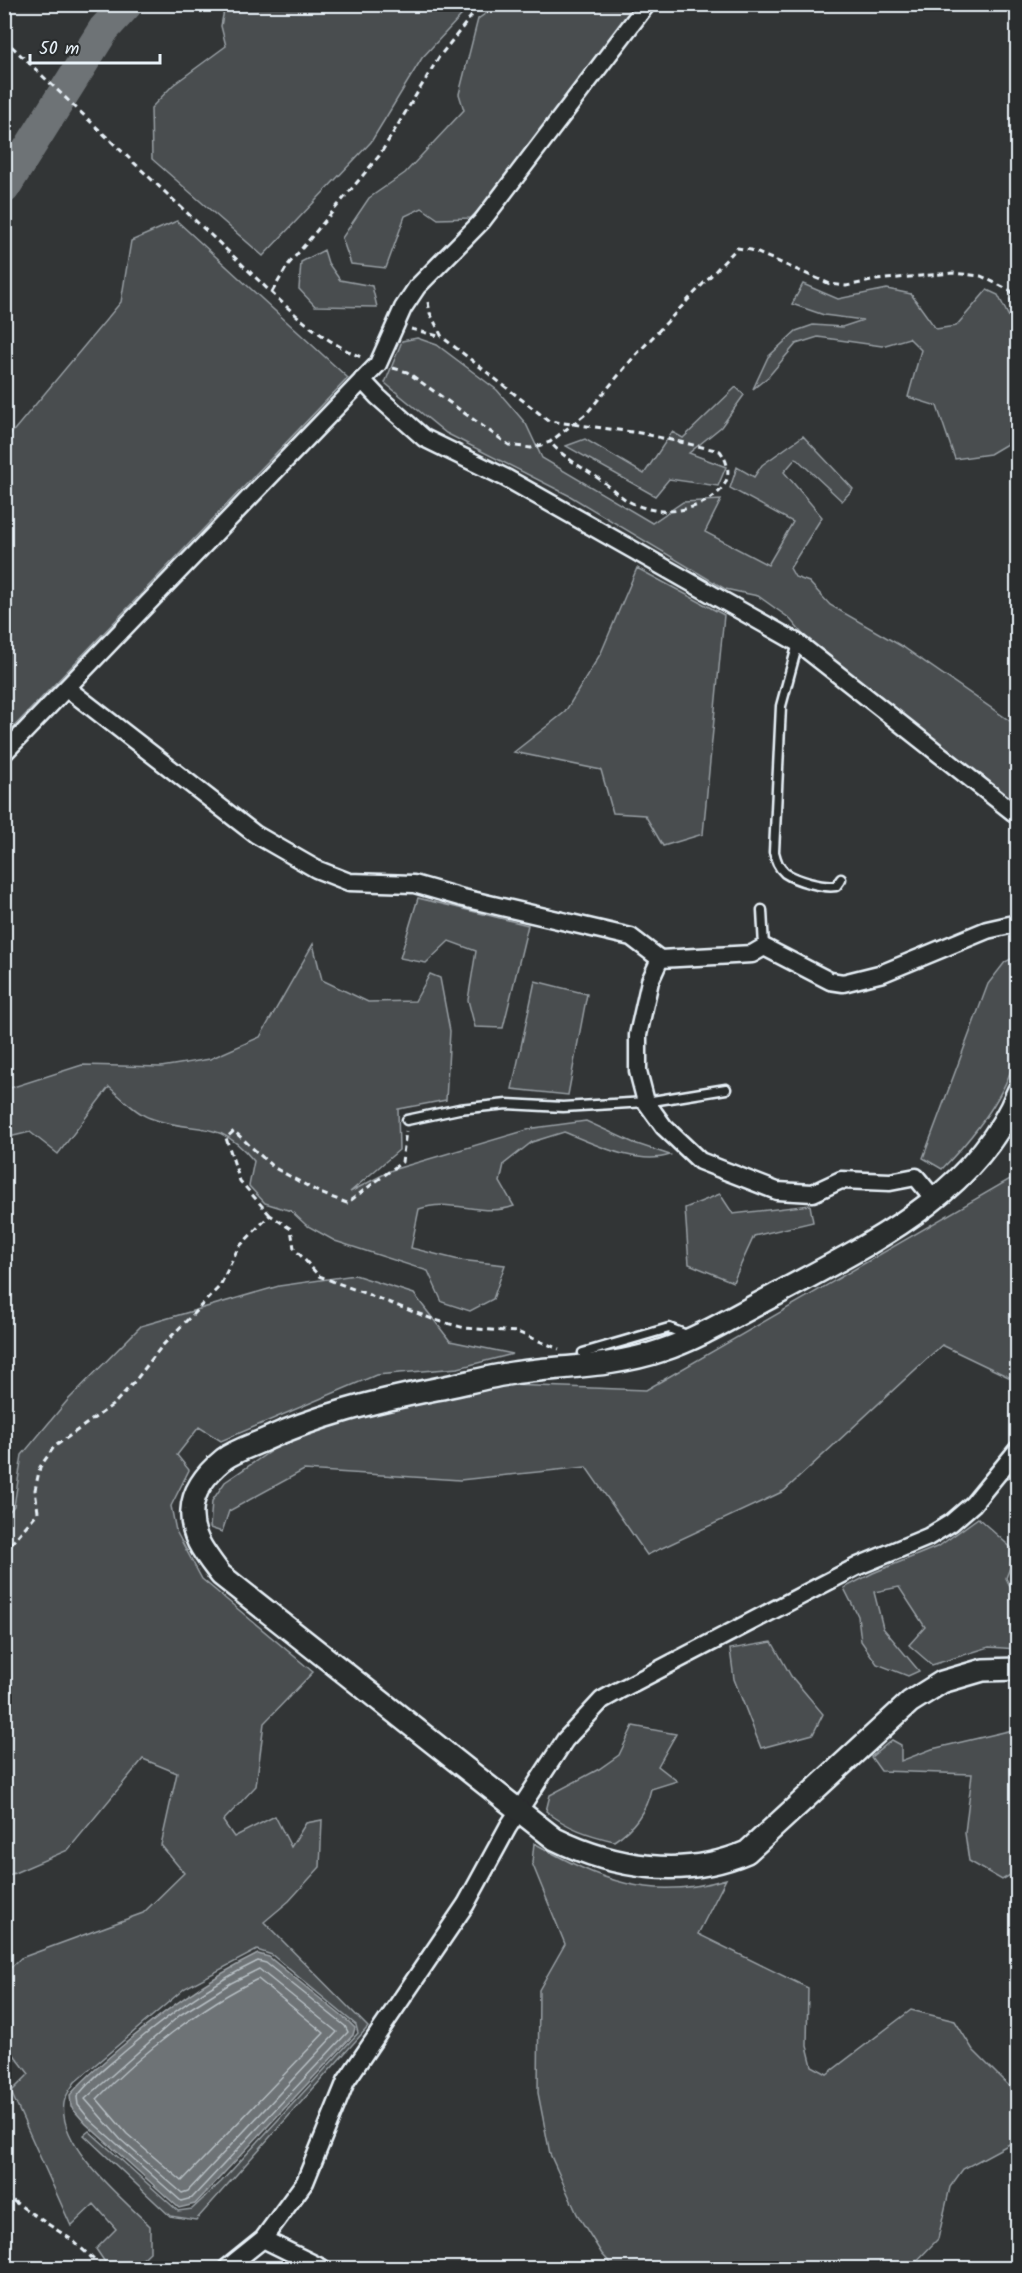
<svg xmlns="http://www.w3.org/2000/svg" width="1022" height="2273" font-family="Kalam,sans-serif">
	<rect width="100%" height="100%" fill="#323536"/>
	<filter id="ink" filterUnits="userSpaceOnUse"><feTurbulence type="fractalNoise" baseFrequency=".0167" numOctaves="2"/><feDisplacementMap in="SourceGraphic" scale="12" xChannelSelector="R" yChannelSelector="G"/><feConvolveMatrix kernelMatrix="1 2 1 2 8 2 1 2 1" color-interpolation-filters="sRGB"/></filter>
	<g filter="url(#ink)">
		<path fill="#494d4f" stroke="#989fa4" stroke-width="1.5" d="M225 5H471L422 58 371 142 263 256 152 159 151 108 173 85 226 46 221 26Z
			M498 5H639L499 187 471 218 438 219 422 208 405 216 386 268 351 264 342 238 369 198 405 173 464 110 459 94 478 19Z
			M177 221 348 378 5 736V441L121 302 131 241Z
			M324 250 328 263 340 280 372 286 377 307 315 306 299 289 301 262Z
			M803 284 838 299 887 289 911 294 936 329 956 326 987 290 998 295 1017 333V438L990 454 955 459 937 406 908 397 921 350 909 338 882 346 818 337 796 344 768 377 753 389 768 357 796 331 813 325 842 327 863 320 824 315 792 304Z
			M417 338 437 345 497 390 526 424 542 458 652 523 683 502 721 500 705 532 768 565 793 522 730 488 737 467 754 477 762 465 803 436 853 489 842 501 796 458 784 472 822 517 790 568 795 577 809 582 830 605 903 647 1017 726V810L805 637 789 618 758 596 725 589 570 496 446 433 385 383 402 341Z
			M736 387 744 395 721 427 689 453 726 467 718 486 669 479 655 496 566 446 585 439 644 474 672 432 683 438Z
			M637 568 724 615 703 834 663 846 645 815 613 813 601 770 514 752 565 712 601 653Z
			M418 898 528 925 503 1028 475 1027 468 1000 476 951 449 941 426 963 400 958Z
			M313 944 322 980 368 1002 415 1001 430 974 440 978 450 1031 446 1100 398 1109 399 1150 350 1192 392 1170 534 1128 586 1121 634 1143 670 1155C637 1166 595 1144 564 1132L532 1142 504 1164 500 1182 514 1206C482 1218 451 1197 419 1209L411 1248 459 1260 505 1265 493 1299 470 1311 442 1302 428 1271 335 1241 306 1225 291 1211 265 1203 249 1186 254 1161C216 1115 195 1135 150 1118 136 1113 121 1097 109 1087L58 1154 30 1132 5 1138 7 1089 82 1065 161 1067 210 1059 260 1037Z
			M1017 956C1018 981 1022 1026 1017 1049 1009 1094 973 1137 942 1169L923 1158 988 984 1005 962Z
			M535 981 587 994 568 1095 512 1089Z
			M1017 1175V1381L942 1345 784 1491 647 1555 586 1467 460 1480 304 1470 229 1511 222 1532 210 1528 212 1501 225 1482 287 1440 436 1387 510 1385 646 1390Z
			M720 1194 733 1214 810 1205 813 1222 754 1236 733 1282 689 1264 685 1208Z
			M355 1275 414 1294 450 1341 513 1354 458 1368 376 1375 221 1441 199 1427 177 1455 189 1470 171 1506 176 1531 202 1579 313 1672 264 1723 256 1786 223 1821 234 1837 275 1816 291 1847 306 1823 322 1820 320 1867 289 1901 264 1922 368 2027 196 2220 170 2216 84 2135 89 2131 178 2211 192 2209 221 2182 358 2033 356 2025 272 1955 257 1950 185 1988 75 2082C71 2088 65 2096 64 2103 57 2146 122 2198 150 2226V2252L133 2268H109L96 2249 116 2229 94 2204 71 2226 11 2092 29 2074 12 2052 5 2057V1973L21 1958 143 1913 184 1873 161 1845 177 1773 143 1759 68 1850 5 1877V1516L14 1506 22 1455 67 1401 141 1326 279 1286Z
			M978 1518 1016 1552 1006 1578 1017 1600V1649L989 1647 932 1665 909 1645 925 1627 899 1587 874 1592 883 1628 919 1671 908 1676 877 1664 861 1641 858 1616 844 1588 873 1573 939 1546Z
			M772 1642 791 1676 823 1714 813 1734 761 1748 734 1679 730 1649Z
			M633 1726 676 1734 658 1766 677 1781 651 1789C646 1812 634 1828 614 1841 588 1835 567 1828 546 1811L550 1795 599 1769 619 1755Z
			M1017 1729V1871L1002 1880 969 1861 965 1833 972 1774 881 1771 871 1757 892 1740 901 1745V1761L932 1749Z
			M534 1843C600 1880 650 1902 726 1879L698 1934 808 1988 807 2046 812 2066 827 2074 911 2010 955 2021 973 2050 1017 2094V2140L963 2169 950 2187 938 2239 910 2268H615L602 2254 577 2214 550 2154 538 2093 539 1990 565 1944 532 1863Z"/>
		<path fill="#6e7376" stroke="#9fa5aa" stroke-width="1.5" d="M258 1954 269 1957 349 2022 355 2028 353 2035 195 2204 179 2208 86 2124 71 2107 70 2095C85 2077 104 2062 121 2047 164 2011 207 1979 258 1954Z"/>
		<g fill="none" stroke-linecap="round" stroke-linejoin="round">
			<path stroke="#b7bfc4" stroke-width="1.5" d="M258 1961 266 1963 345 2026 348 2032 192 2198 181 2201 90 2120 78 2105 77 2097C90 2079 108 2066 124 2052 166 2017 208 1985 258 1961Z
				M259 1969 337 2032 188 2191 182 2193 121 2140 85 2099 180 2015 231 1983Z
				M258 1979 324 2033 182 2181 127 2134 97 2099C138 2056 204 2004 258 1979Z"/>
			<path stroke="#6e7376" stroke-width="32" d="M4 188 104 29 127 4"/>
			<defs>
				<path id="service" d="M798 643 781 706 774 852C776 860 778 867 785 873 797 881 823 888 836 886L841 879
					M762 910 764 947
					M407 1120 459 1109 507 1104 563 1107 646 1102 726 1089
					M583 1353 669 1328 689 1336"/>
				<path id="minor" d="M362 380 378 397 424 438 506 478 798 643 1018 816
					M68 689 255 834 316 869 349 882 414 884 463 898 631 937 660 959 752 954 764 947 830 981 843 983 883 973 987 930 1018 923
					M4 753 378 364 403 308 417 287 482 221 647 4
					M660 959 650 981 638 1035V1071L646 1102 664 1127 700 1161 777 1191 813 1193 841 1180 890 1182 916 1177 934 1199
					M263 2239 322 2268
					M227 2268 263 2239 305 2182 346 2081 466 1904 508 1827 565 1740 602 1700 618 1691 858 1566 928 1537 951 1523 973 1504 1018 1449"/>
				<path id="tertiary" d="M1018 1092C977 1195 867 1245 775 1295 738 1314 702 1337 663 1350 614 1367 563 1366 513 1373 487 1377 462 1384 436 1389 376 1401 318 1415 262 1441 250 1446 235 1451 224 1459 208 1472 193 1489 192 1510 190 1537 206 1555 221 1575L555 1839C614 1868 684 1879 747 1852L910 1702 942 1682 983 1670 1018 1669"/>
			</defs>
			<use href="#service" stroke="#e8f1f8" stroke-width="13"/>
			<use href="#minor" stroke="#e8f1f8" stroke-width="21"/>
			<use href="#tertiary" stroke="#e8f1f8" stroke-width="26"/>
			<path stroke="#e8f1f8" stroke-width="3" stroke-dasharray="6 4.5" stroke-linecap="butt" d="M4 39C79 111 154 182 230 253 270 290 309 335 361 357
				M272 292 288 265 379 156 439 57 481 4
				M428 302 430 313 442 337 549 421 640 433 720 451C750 492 687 517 654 510 647 509 638 506 632 503 621 498 612 488 602 481 584 468 565 459 550 442
				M411 329 442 337
				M393 368 407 372 509 445 531 448 550 442 587 413 633 358 737 248 751 250 830 284 846 286 876 280 953 273 981 276 1011 291V300L1018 311
				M270 1215 240 1181 226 1138 234 1131 273 1167 320 1193 347 1203 402 1162 406 1131
				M4 1552 38 1512 35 1490 40 1467 54 1447 114 1404 135 1381 162 1346 220 1286 238 1248 270 1215 291 1229 294 1248 319 1276 435 1320 465 1328 517 1332 559 1349
				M4 2195 72 2240 103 2268"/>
			<use href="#service" stroke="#2a2d2e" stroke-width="8"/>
			<use href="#minor" stroke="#2a2d2e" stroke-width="16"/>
			<use href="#tertiary" stroke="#2a2d2e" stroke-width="21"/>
		</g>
	</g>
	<rect width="1022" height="2273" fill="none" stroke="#2a2d2e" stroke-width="24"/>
	<rect x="12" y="12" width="998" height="2249" fill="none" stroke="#e8f1f8" stroke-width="2" filter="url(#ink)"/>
	<path d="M30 54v9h130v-9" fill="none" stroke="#e8f1f8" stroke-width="3"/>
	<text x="39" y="54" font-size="18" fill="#e8f1f8" stroke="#2a2d2e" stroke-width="4.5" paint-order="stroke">50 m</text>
</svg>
